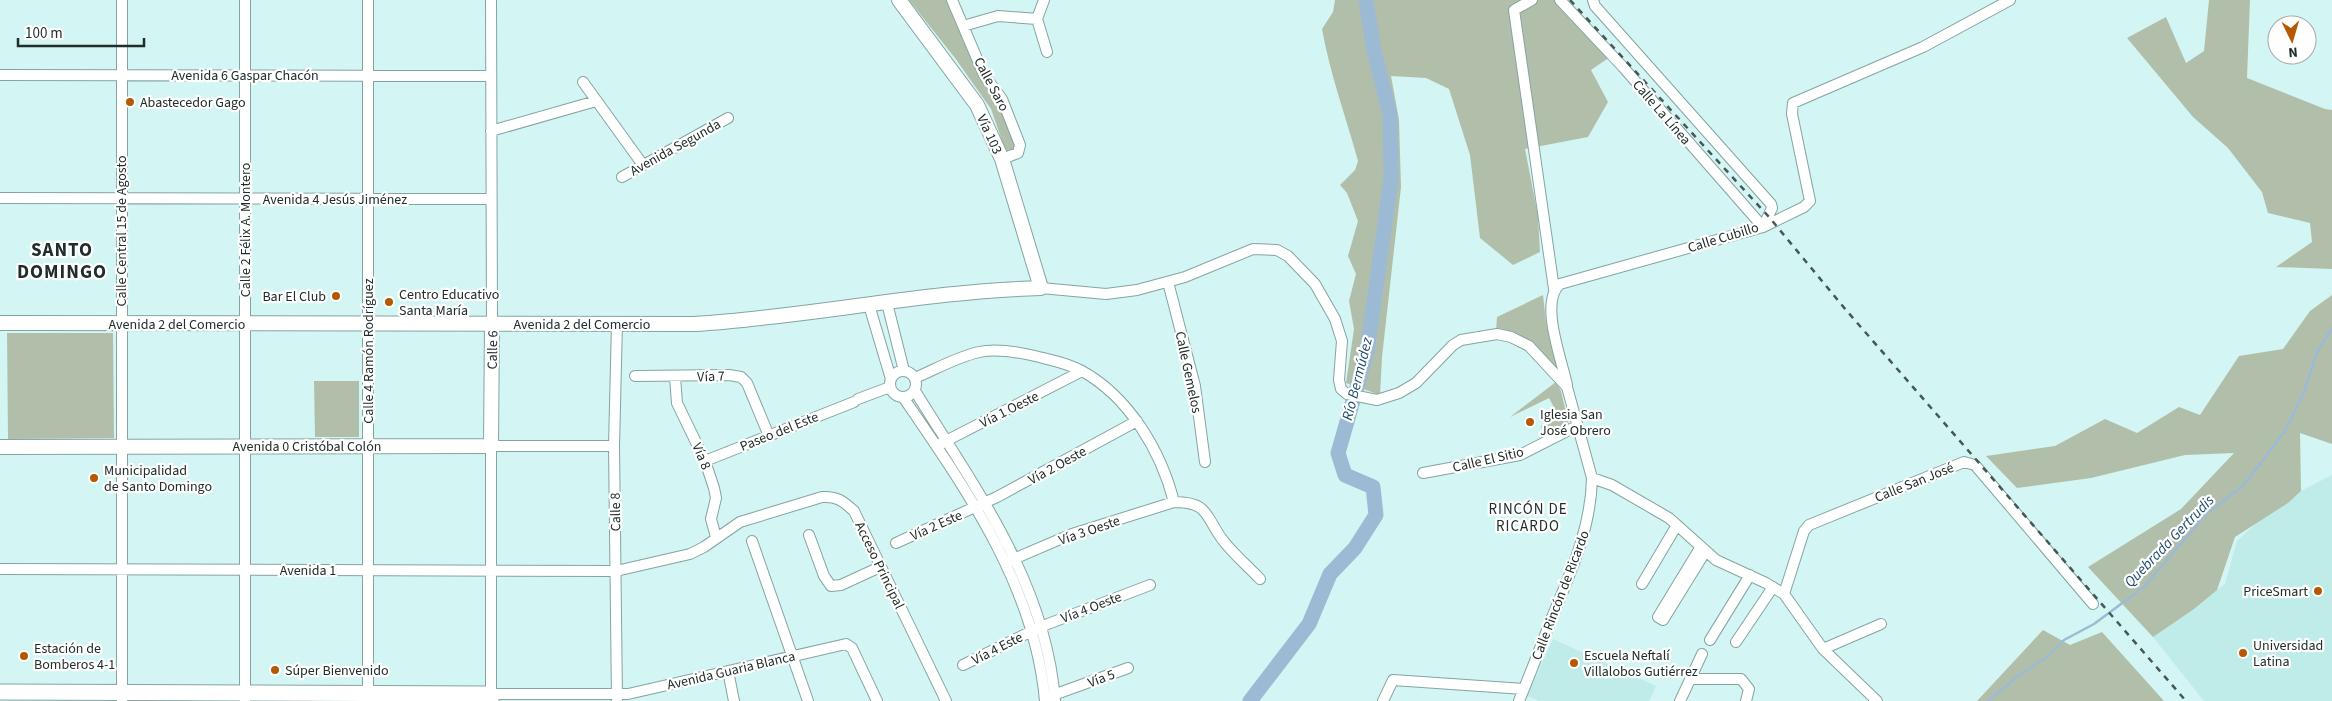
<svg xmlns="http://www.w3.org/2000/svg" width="2332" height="701" font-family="'Source Sans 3',sans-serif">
	<rect width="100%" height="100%" fill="#d3f5f3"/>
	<path fill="#bfebe8" d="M2332 475V701H2204L2153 637 2225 584 2237 541 2261 519 2288 503 2301 491Z
		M1553 639 1656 686 1649 701H1539L1527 696Z"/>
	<path fill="#b1bfaa" d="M909 0H946L982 79 1002 108 1016 148 1006 152 991 109 955 58Z
		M1335 0H1554L1610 57 1591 70 1608 102 1588 137 1525 149 1538 216 1540 252 1513 265 1480 238 1470 155 1449 89 1426 78 1391 76 1399 120 1401 187 1382 357 1380 395 1346 383 1354 329 1349 301 1356 274 1348 256 1358 221 1347 193 1340 185 1355 170 1358 161C1346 117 1330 74 1322 29L1333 12Z
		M2209 0H2250L2247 78 2325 109 2332 110V269L2276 267 2312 242 2310 223 2268 213 2262 192 2228 148 2193 117 2127 38 2166 17 2186 63 2204 51Z
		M1543 295 1546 322 1559 374 1550 363 1496 332 1497 317Z
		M2332 295V444L2300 433 2301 491 2288 503 2235 537 2217 590 2194 609 2153 637 2088 567 2181 509 2234 453 2185 455 2091 478 2017 488 1986 456 2055 446 2105 419 2137 433 2179 407 2200 415 2239 356 2283 349 2310 311Z
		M7 333H113L114 438 8 439Z
		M314 381H359V437H315Z
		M1556 382 1561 391 1569 425 1545 437 1541 426 1554 419 1553 416 1557 413 1549 398 1510 417Z
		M2043 630 2070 645 2102 632 2164 701H1977Z"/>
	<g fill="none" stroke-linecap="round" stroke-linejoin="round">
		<path stroke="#9dbad5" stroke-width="2.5" d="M1988 701 2018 676 2049 656 2064 640 2094 624 2144 587 2206 514 2243 486 2285 431 2304 392 2317 352 2332 328"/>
		<path stroke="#9dbad5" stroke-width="15" d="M1250 701 1309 624 1330 574 1355 548 1376 515 1373 487 1345 475 1338 453 1367 352 1391 179 1390 115 1374 51 1366 0"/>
		<defs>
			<path id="minor" d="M122 0V701
				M368 0V698
				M491 0 492 324
				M952 0 984 75 1002 99 1020 145 1018 153 1002 159
				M1532 0 1514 10 1554 289
				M1560 0 1623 67 1763 227 1804 207 1810 201 1792 114 1793 103 1923 47 2010 0
				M1037 19 1047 52
				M1037 19 1044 0
				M963 26 998 16 1037 19
				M0 75 491 76
				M583 82 643 165
				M491 131 596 101
				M622 177 728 118
				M0 198 490 199
				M1168 282 1195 386 1205 462
				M1041 288 1106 294 1137 290 1185 277 1253 249 1277 250 1288 256 1315 284 1335 319 1342 341 1339 380 1341 389 1347 394 1377 400 1399 393 1416 383 1453 345 1461 340 1497 334 1511 337 1529 346 1567 387 1592 478C1591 527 1572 570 1553 615 1542 643 1531 672 1519 701
				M887 303 904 371
				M869 305 891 379
				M890 384a13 13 0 1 1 26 0a13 13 0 1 1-26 0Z
				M635 376 729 375 741 377 747 383 769 436
				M675 377 677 403 705 461 714 488 716 498 711 519 716 537
				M915 378C936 369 957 357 979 352 996 348 1018 352 1035 356 1051 360 1068 363 1082 371 1129 397 1161 451 1174 502
				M1567 385C1562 360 1539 302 1560 284L1763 227 1772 208 1771 204 1595 6 1593 0
				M915 391C975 488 1046 583 1055 701
				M903 397C966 489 1035 586 1045 701
				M858 399 890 387
				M940 444 1082 371
				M614 446H491V694H628L846 644 852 648 877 701
				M705 461 854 402
				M1423 473 1520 455 1577 426
				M1592 478 1612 485 1669 518 1716 560 1766 583 1784 594 1823 649 1877 701
				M809 535 824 576 831 586 841 585 880 567
				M752 541 808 701
				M896 543 997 497 1137 421
				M1700 548 1658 617 1663 620 1705 552
				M1009 561 1072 534 1174 502C1209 502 1205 516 1222 539 1233 554 1248 566 1260 579
				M0 569 616 571 690 554 704 547 740 522 822 497C837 496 843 501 854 511L946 701
				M1642 584 1677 525
				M1784 594 1804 531 1809 525 1964 462 1975 465 2093 604
				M1710 640 1750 575
				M1736 642 1773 587
				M1823 649 1881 624
				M963 665 1040 627 1150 585
				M728 671 734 701
				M1690 679H1741L1749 689 1746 701
				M1048 697 1128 668
				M617 700 614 446 617 323
				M245 701V0
				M1383 701 1393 680 1524 689
				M1680 701 1702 654"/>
			<path id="secondary" d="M0 323 694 324C810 317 925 291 1041 288L1002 159 990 133 977 105 899 0
				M0 447 491 446 492 324"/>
			<path id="primary" d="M0 692 491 694V701"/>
		</defs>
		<use href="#minor" stroke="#84a4a2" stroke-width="12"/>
		<use href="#secondary" stroke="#84a4a2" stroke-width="16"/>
		<use href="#primary" stroke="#84a4a2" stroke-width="17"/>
		<use href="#minor" stroke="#fff" stroke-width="10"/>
		<use href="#secondary" stroke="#fff" stroke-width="14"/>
		<use href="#primary" stroke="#fff" stroke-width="15"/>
		<path stroke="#465856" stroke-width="2.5" stroke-dasharray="6 6" stroke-linecap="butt" d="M1570 0 1769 217 1846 310 2186 701"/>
	</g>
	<g fill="#b65903" stroke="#fff" stroke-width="2">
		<circle cx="130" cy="102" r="5"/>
		<circle cx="336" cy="296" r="5"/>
		<circle cx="389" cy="302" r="5"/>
		<circle cx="1530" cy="422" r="5"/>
		<circle cx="94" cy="478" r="5"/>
		<circle cx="2318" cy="591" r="5"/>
		<circle cx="2243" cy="653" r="5"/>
		<circle cx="24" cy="656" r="5"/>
		<circle cx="1574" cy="663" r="5"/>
		<circle cx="275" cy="670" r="5"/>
	</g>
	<g text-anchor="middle" stroke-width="4.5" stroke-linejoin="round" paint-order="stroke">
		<g font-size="14" fill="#202d2c" stroke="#fff">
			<text x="245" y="80">Avenida 6 Gaspar Chacón</text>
			<text transform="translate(992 84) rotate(62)" y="5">Calle Saro</text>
			<text transform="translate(1662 112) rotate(49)" y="5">Calle La Línea</text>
			<text transform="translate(990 134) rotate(65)" y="5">Vía 103</text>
			<text transform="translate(675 147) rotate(-29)" y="5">Avenida Segunda</text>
			<text x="335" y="204">Avenida 4 Jesús Jiménez</text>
			<text transform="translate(245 230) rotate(-90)" y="5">Calle 2 Félix A. Montero</text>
			<text transform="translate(121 231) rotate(-90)" y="5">Calle Central 15 de Agosto</text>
			<text transform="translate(1723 237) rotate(-17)" y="5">Calle Cubillo</text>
			<text x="177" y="329">Avenida 2 del Comercio</text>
			<text x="582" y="329">Avenida 2 del Comercio</text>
			<text transform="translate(492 350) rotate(-89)" y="5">Calle 6</text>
			<text transform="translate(368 351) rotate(-90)" y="5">Calle 4 Ramón Rodríguez</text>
			<text transform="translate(1189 372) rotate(78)" y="5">Calle Gemelos</text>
			<text transform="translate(711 376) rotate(-2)" y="5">Vía 7</text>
			<text transform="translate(1009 409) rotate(-27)" y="5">Vía 1 Oeste</text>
			<text transform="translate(779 431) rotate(-22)" y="5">Paseo del Este</text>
			<text x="307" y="451">Avenida 0 Cristóbal Colón</text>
			<text transform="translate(702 456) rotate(67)" y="5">Vía 8</text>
			<text transform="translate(1488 459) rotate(-13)" y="5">Calle El Sitio</text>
			<text transform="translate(1057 465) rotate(-29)" y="5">Vía 2 Oeste</text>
			<text transform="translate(1914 482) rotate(-22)" y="5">Calle San José</text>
			<text transform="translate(615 512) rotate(-91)" y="5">Calle 8</text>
			<text transform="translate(936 525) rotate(-24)" y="5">Vía 2 Este</text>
			<text transform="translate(1089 530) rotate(-19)" y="5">Vía 3 Oeste</text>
			<text transform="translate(880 565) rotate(64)" y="5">Acceso Principal</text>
			<text x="308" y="575">Avenida 1</text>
			<text transform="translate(1560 595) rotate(-69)" y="5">Calle Rincón de Ricardo</text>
			<text transform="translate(1091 607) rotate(-21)" y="5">Vía 4 Oeste</text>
			<text transform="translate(997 648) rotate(-27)" y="5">Vía 4 Este</text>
			<text transform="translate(731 670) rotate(-13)" y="5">Avenida Guaria Blanca</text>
			<text transform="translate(1101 678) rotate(-21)" y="5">Vía 5</text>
		</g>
		<g font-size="14" fill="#202d2c" stroke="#fff" text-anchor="start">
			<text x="140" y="107">Abastecedor Gago</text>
			<text x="399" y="299">Centro Educativo<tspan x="399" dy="16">Santa María</tspan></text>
			<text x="326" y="301" text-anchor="end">Bar El Club</text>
			<text x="1540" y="419">Iglesia San<tspan x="1540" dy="16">José Obrero</tspan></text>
			<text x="104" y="475">Municipalidad<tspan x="104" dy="16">de Santo Domingo</tspan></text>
			<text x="2308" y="596" text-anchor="end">PriceSmart</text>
			<text x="2253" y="650">Universidad<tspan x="2253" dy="16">Latina</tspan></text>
			<text x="34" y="653">Estación de<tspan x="34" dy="16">Bomberos 4-1</tspan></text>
			<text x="1584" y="660">Escuela Neftalí<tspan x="1584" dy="16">Villalobos Gutiérrez</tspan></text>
			<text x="285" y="675">Súper Bienvenido</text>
		</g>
		<g font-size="15" font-style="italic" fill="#1b486d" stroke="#fff">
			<text transform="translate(1357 379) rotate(-76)" y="5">Río Bermúdez</text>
			<text transform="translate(2169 541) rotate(-46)" y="5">Quebrada Gertrudis</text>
		</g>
		<g font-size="15" letter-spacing="1" fill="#202d2c" stroke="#fff">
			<text x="1528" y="514">RINCÓN DE<tspan x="1528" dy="17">RICARDO</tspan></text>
		</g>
		<g font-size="19" font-weight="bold" letter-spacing="1" fill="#202d2c" stroke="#fff">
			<text x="62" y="256">SANTO<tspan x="62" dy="22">DOMINGO</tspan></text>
		</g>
	</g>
	<g transform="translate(2292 40) rotate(175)"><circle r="24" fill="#ffffff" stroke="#a6abab"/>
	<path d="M0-4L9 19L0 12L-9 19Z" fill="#b65903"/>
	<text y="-8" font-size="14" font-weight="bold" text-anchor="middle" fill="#202d2c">N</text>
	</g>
	<path d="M18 38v8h126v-8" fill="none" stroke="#202d2c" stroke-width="2.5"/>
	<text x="25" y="38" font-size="15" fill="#202d2c" stroke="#ffffff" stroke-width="4" paint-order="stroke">100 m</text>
</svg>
